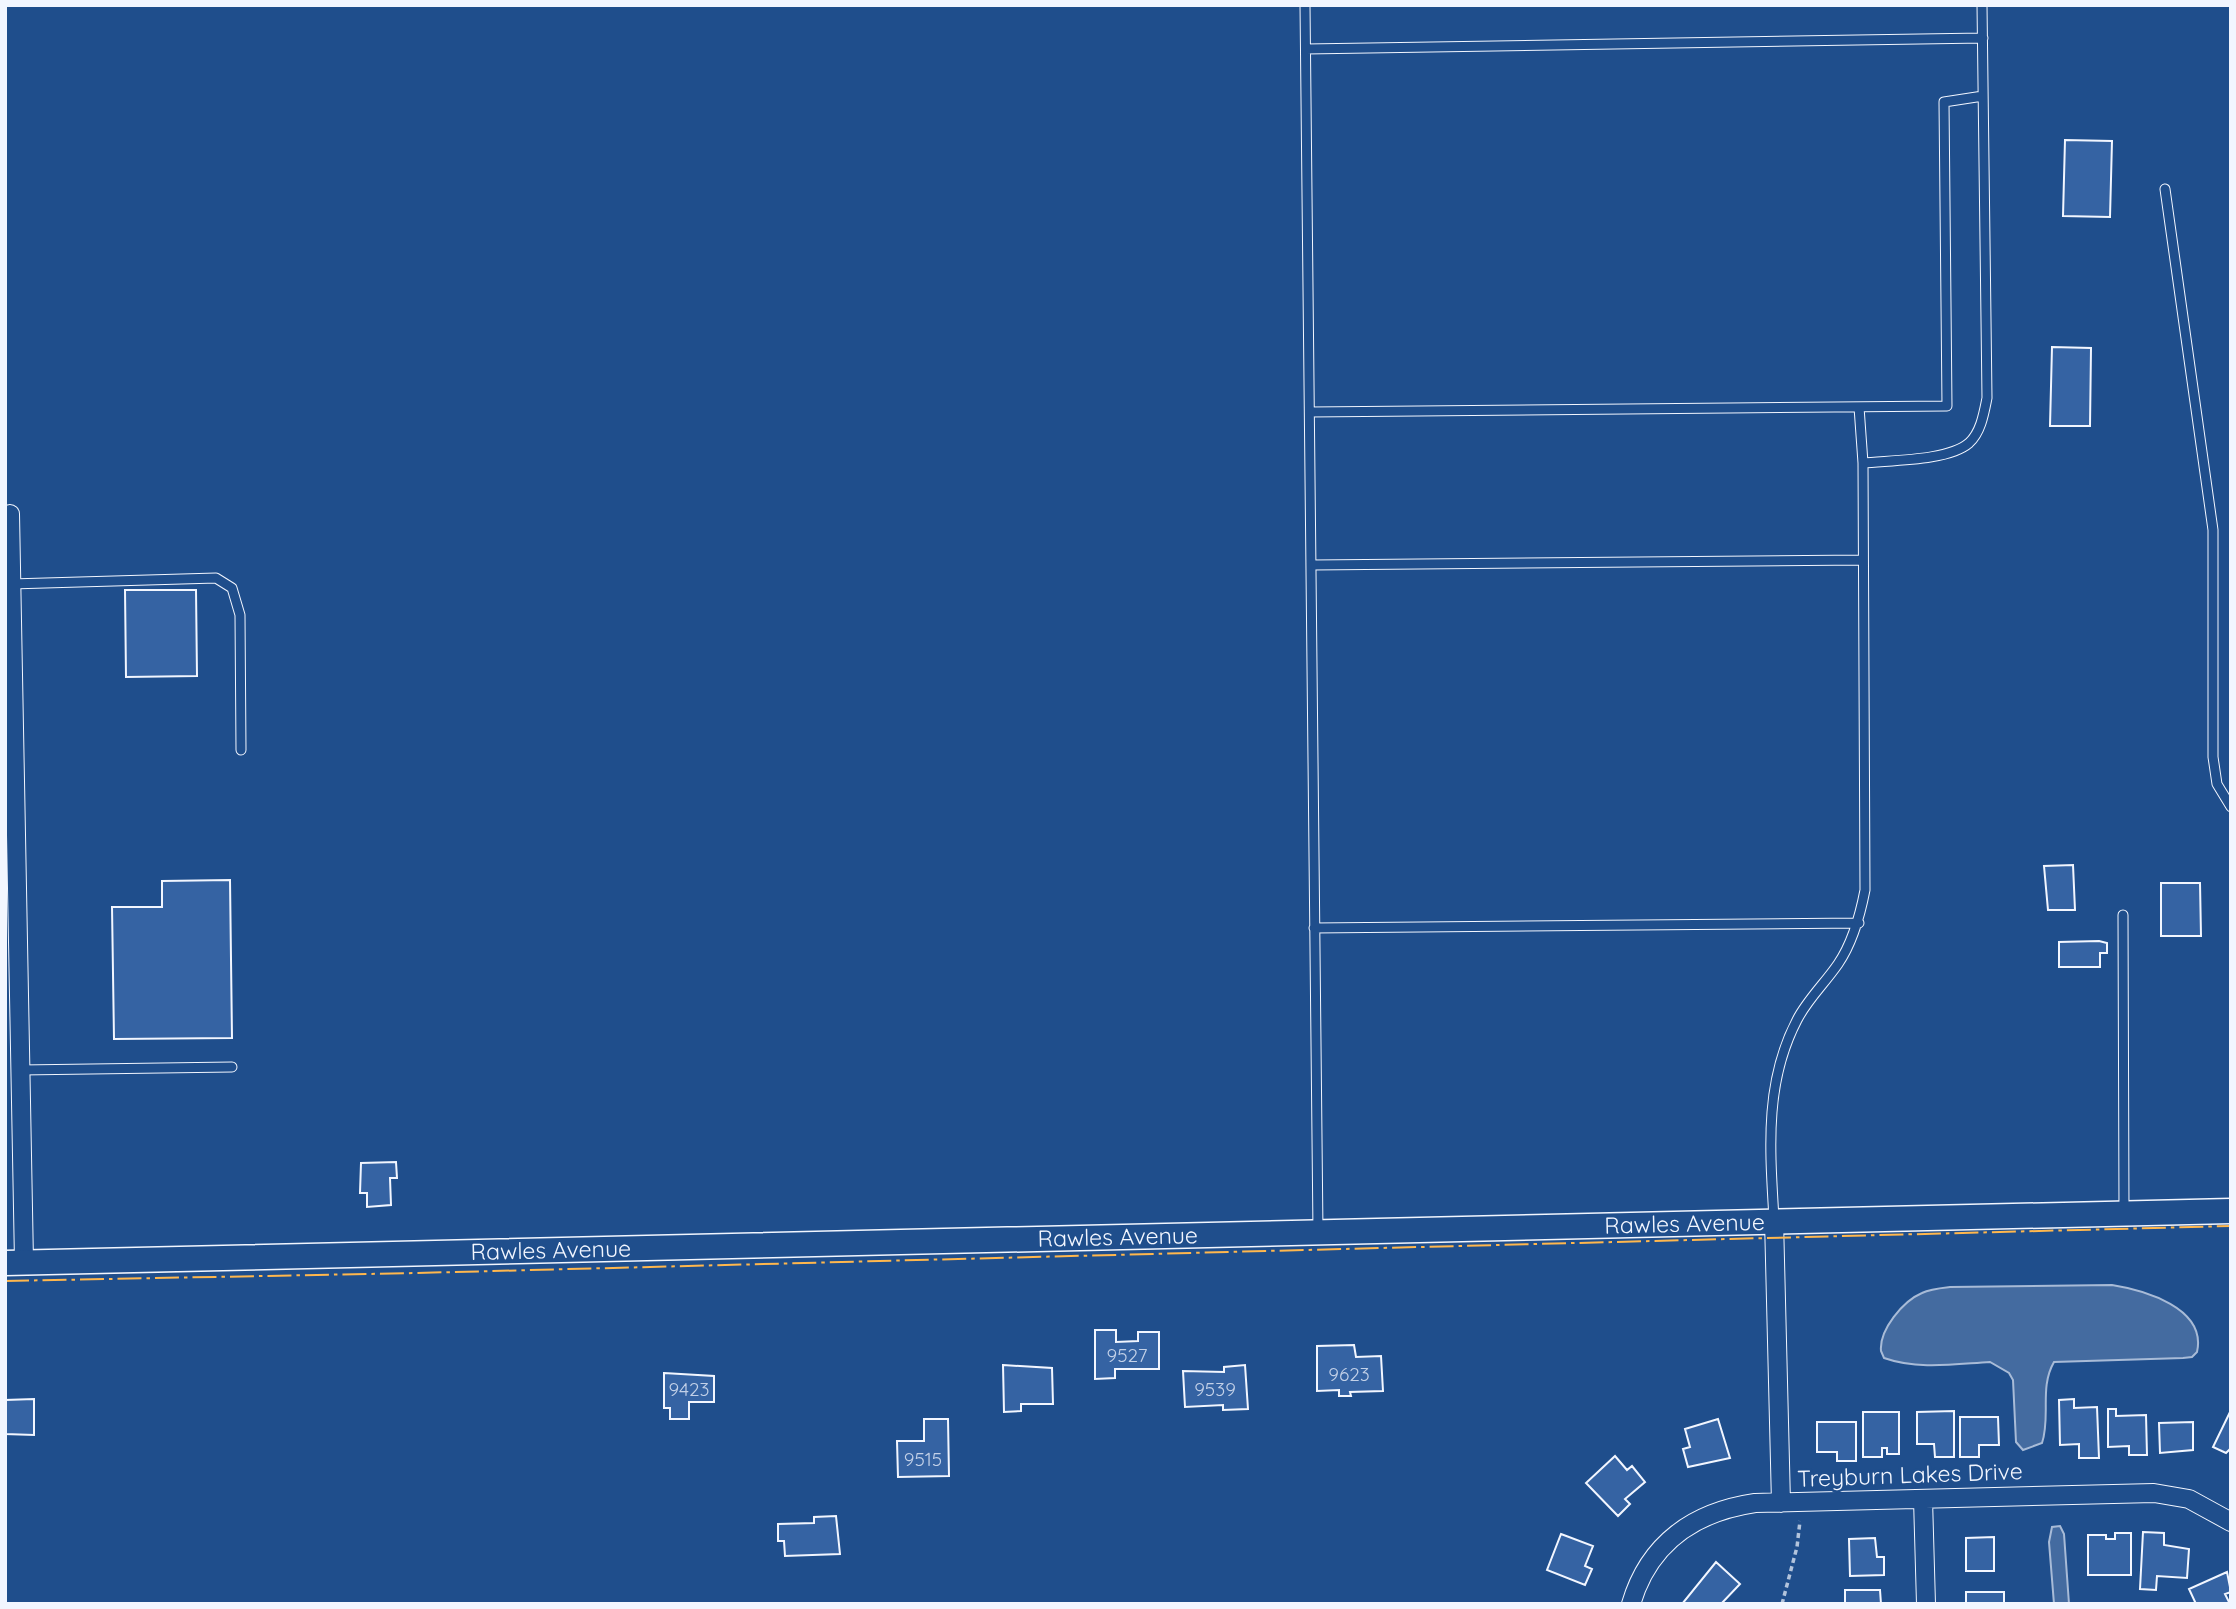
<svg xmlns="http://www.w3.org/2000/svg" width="2236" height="1609" font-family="Quicksand,sans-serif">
	<rect width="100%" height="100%" fill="#1f4e8c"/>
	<path fill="#446ba0" stroke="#a8bbd7" stroke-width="2" d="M2112 1285C2144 1290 2207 1308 2197 1352L2192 1357 2183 1358 2054 1362C2039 1388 2051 1416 2042 1443L2023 1450 2016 1442 2013 1380 2009 1373 1990 1362C1955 1364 1918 1370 1884 1358L1881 1351C1879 1330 1903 1301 1922 1293 1930 1289 1941 1288 1950 1287Z
		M2060 1526 2064 1534 2069 1604H2054L2049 1542 2052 1527Z"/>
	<path fill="#3563a3" stroke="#f2f6ff" stroke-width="2" d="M2065 140 2112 141 2110 217 2063 216Z
		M2052 347 2091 348 2090 426H2050Z
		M125 590H196L197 676 126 677Z
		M2073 865 2075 910H2048L2044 866Z
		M230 880 232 1038 114 1039 112 907H162V881Z
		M2161 883H2200L2201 936H2161Z
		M2099 941 2107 943V953H2100V967H2059V942Z
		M396 1162 397 1178H390L391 1205 367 1207V1193H360L361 1163Z
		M1095 1330H1116V1342L1138 1341V1332H1159V1369H1115V1378L1095 1379Z
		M1354 1345 1356 1357 1381 1356 1383 1391 1350 1392 1351 1396H1339V1390L1317 1391V1346Z
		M1003 1365 1052 1368 1053 1404H1021V1411L1004 1412Z
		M1245 1365 1248 1409 1223 1410V1405L1185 1407 1183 1371 1224 1372V1367Z
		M664 1373 714 1376V1402H689V1419H670V1408H664Z
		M34 1399V1435L5 1434V1400Z
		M2074 1399V1408L2097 1407 2099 1458H2079V1444L2060 1445 2059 1400Z
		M2108 1409H2116V1416L2146 1415 2147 1455H2129V1446L2108 1447Z
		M2231 1410V1448L2226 1453 2213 1447Z
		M1954 1411V1457H1935L1934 1444H1917V1412Z
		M1863 1412H1899V1454H1887V1448H1882V1457H1863Z
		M1960 1417H1998L1999 1445H1979V1457H1960Z
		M924 1419H948L949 1476 898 1477 897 1441H924Z
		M1718 1419 1730 1458 1688 1467 1683 1449 1690 1447 1685 1429Z
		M1817 1422H1856V1461H1837V1452H1817Z
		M2193 1422V1450L2160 1453 2159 1423Z
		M1615 1456 1627 1470 1632 1466 1645 1482 1625 1499 1630 1504 1618 1516 1586 1483Z
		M836 1516 840 1554 785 1556 784 1541H778V1524L814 1523V1517Z
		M2143 1532 2164 1533V1545L2189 1549 2187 1578 2157 1576 2156 1590 2140 1589Z
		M2115 1533H2131V1575H2088V1535H2106V1539H2115Z
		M1561 1534 1593 1546 1585 1566 1592 1569 1585 1585 1547 1570Z
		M1994 1537V1571H1966V1538Z
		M1875 1538 1877 1557H1884V1575L1850 1576 1849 1539Z
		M1716 1562 1740 1584 1721 1604H1682Z
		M2227 1572 2231 1592 2225 1594 2230 1604H2196L2189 1589Z
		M1845 1590H1880L1881 1604H1845Z
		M1966 1592H2004V1604H1966Z"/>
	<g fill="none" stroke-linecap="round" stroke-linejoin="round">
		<defs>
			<path id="lane" d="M1305 5 1318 1232
				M1306 49 1983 38
				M2165 189 2213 530V757L2217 784 2231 807
				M1859 407 1863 463
				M1310 412 1947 406 1944 102 1983 96
				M1312 565 1863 560
				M11 584 216 578 232 588 240 615 241 750
				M2123 915 2124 1211
				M1314 928 1859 923
				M21 1070 232 1067
				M1774 1219C1770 1150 1764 1083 1797 1020 1807 1000 1825 983 1838 964 1853 942 1860 916 1865 890L1863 463C1891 460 1948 461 1969 443 1981 432 1984 413 1987 398L1982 5"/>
			<path id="street" d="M10 514 24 1262
				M1774 1220 1781 1503
				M1923 1499 1926 1604
				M1631 1604C1649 1543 1694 1512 1755 1503L2154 1493 2189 1499 2231 1522"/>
			<g id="secondary">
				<path id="s1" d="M5 1263 2231 1211"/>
			</g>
		</defs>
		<use href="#lane" stroke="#f2f6ff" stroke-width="11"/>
		<use href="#street" stroke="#f2f6ff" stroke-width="20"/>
		<use href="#secondary" stroke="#f2f6ff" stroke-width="27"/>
		<path stroke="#b3c4dc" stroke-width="3.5" stroke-dasharray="5 3.5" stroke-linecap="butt" d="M1782 1604 1797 1547 1800 1521"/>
		<use href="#lane" stroke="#1f4e8c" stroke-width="9"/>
		<use href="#street" stroke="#1f4e8c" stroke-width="18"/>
		<use href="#secondary" stroke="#1f4e8c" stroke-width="24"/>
		<path stroke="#ffb74d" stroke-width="2" stroke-dasharray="24 5 3.5 5" stroke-linecap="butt" d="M5 1281 417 1273 2231 1226"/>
	</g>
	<g text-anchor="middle" stroke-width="5" stroke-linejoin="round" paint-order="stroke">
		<g font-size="19" fill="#c3d1e8">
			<text x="1127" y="1362">9527</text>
			<text x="1349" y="1381">9623</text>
			<text x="689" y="1396">9423</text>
			<text x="1215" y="1396">9539</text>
			<text x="923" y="1466">9515</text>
		</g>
		<g font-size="23" fill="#f2f6ff" stroke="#1f4e8c">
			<text dy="8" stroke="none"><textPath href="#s1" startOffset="1680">Rawles Avenue</textPath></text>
			<text dy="8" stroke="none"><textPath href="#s1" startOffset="1113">Rawles Avenue</textPath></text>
			<text dy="8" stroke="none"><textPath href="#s1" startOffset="546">Rawles Avenue</textPath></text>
			<text transform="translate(1910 1475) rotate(-2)" y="8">Treyburn Lakes Drive</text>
		</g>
	</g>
	<rect width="2236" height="1609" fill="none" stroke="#f2f6ff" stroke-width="14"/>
</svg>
